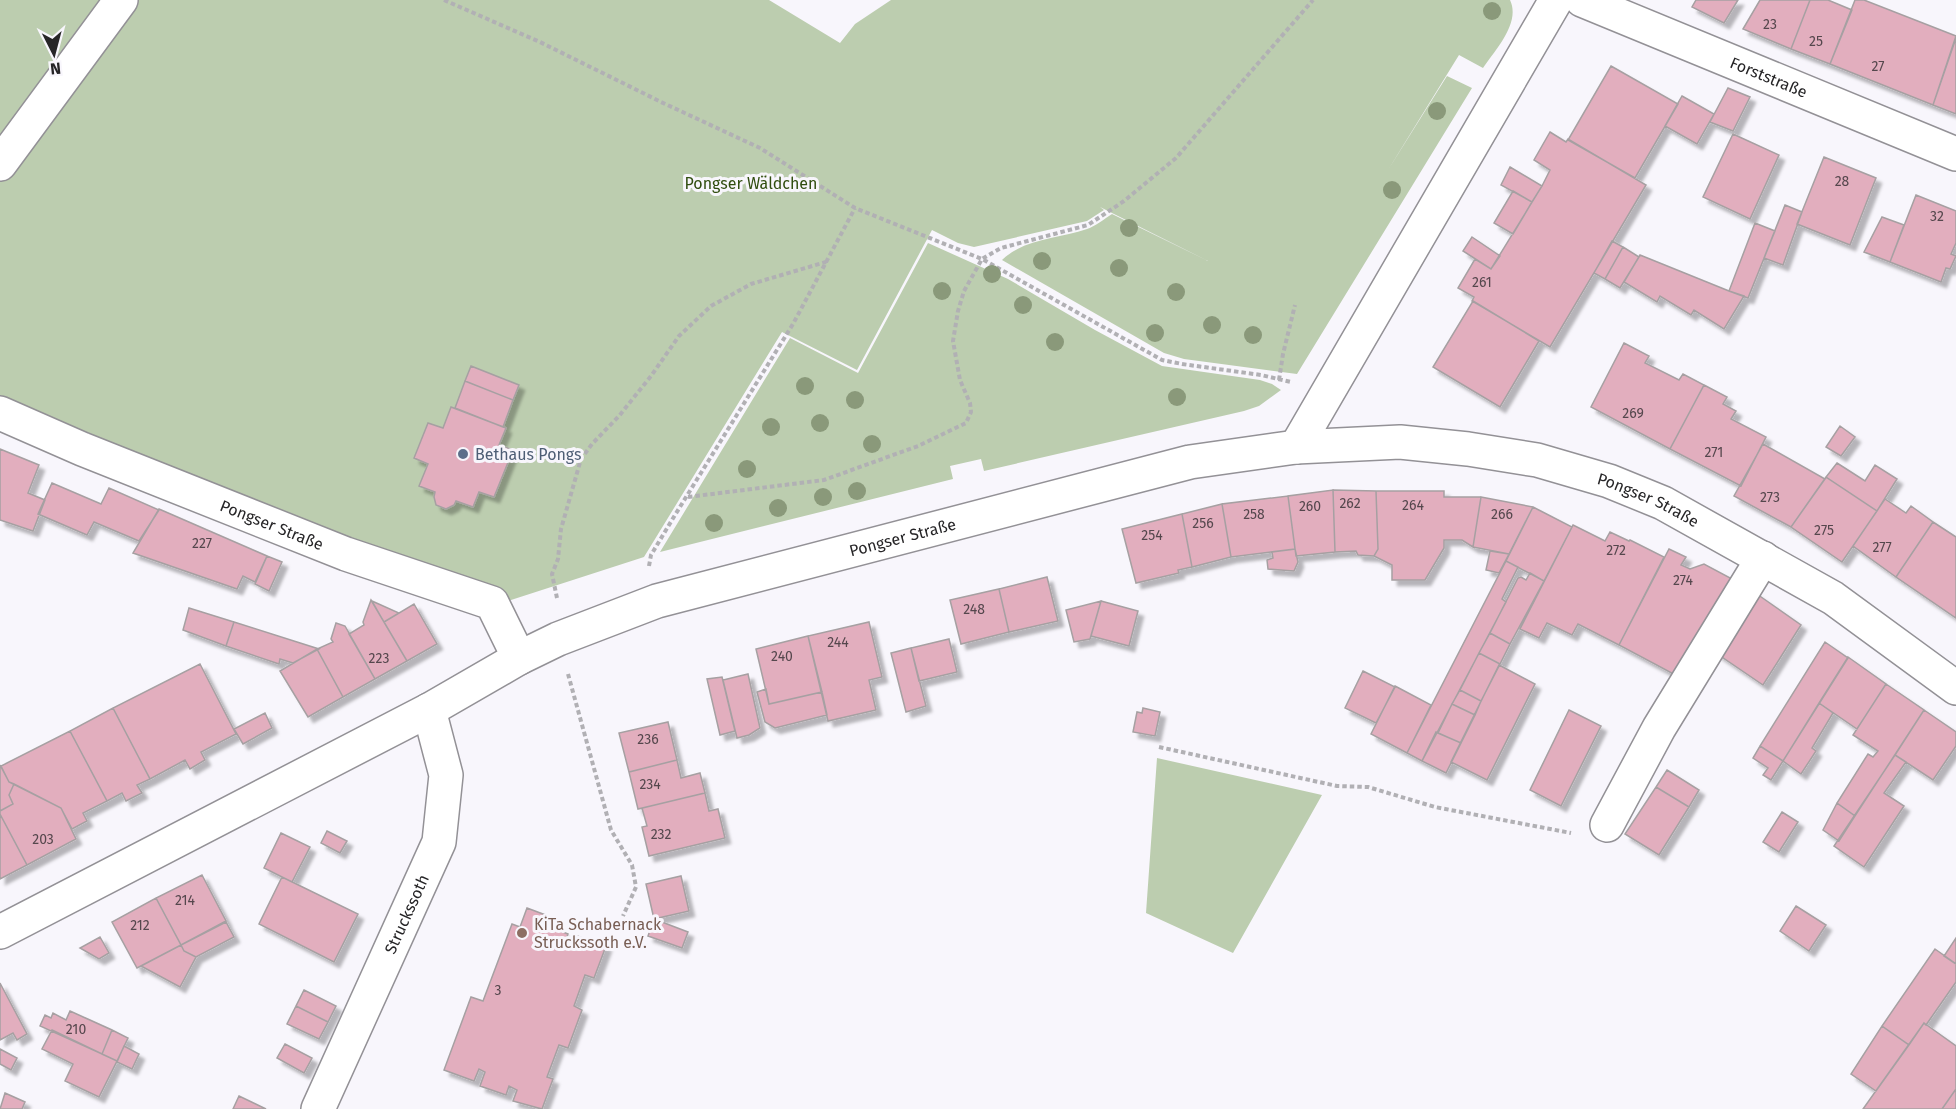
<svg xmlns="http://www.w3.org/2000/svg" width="1956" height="1109" font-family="'Fira Sans',sans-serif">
	<defs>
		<filter id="shadow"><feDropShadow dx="5.5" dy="5.5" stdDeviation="1.5" flood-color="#0004"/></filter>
	</defs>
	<rect width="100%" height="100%" fill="#f8f6fc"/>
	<path fill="#bccdaf" d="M0 0H109L0 150Z
		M128 0H769L840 43 855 24 891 0H1510C1521 23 1495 50 1483 68L1459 55 1388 170 1447 76 1472 88 1297 374 1184 359 1164 353 1002 260C1025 238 1058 239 1087 229 1096 226 1104 219 1112 214L1208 261 1100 207 1104 210 1087 221 974 247 958 243 932 230 857 370 782 332 644 557 511 600 490 597 0 402V177Z
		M928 243 1008 279 1095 330 1162 366 1260 380 1272 384 1281 390 1259 406 1244 411 984 471 981 459 950 466 953 479 660 552 790 338 858 373Z
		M1157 758 1322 795 1233 953 1146 913Z"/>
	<path fill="#e2aebe" stroke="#a6a0a2" stroke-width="1.5" filter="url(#shadow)" d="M1696 0H1738L1724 23 1692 7Z
		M1760 0H1810L1791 49 1743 29Z
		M1810 0H1828L1852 10 1830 64 1791 49Z
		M1855 0H1864L1956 36 1933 105 1830 64Z
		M1956 38V114L1933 105Z
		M1611 66 1678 104 1635 178 1568 140Z
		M1728 88 1750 97 1733 131 1710 122Z
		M1682 96 1714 114 1697 144 1665 126Z
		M1550 132 1566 142 1568 139 1646 185 1550 347 1472 301 1474 297 1458 288 1475 259 1491 269 1542 186 1550 170 1534 160Z
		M1733 134 1779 155 1750 219 1703 197Z
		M1824 157 1876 178 1850 245 1797 224Z
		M1510 167 1542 186 1532 202 1501 185Z
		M1513 191 1532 202 1513 234 1494 223Z
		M1916 195 1956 211V243L1951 254 1956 256 1950 269 1946 268 1941 282 1890 262Z
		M1785 205 1802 212 1783 265 1764 258Z
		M1882 217 1904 225 1890 262 1864 252Z
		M1755 223 1775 231 1748 298 1729 291Z
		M1472 237 1500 256 1491 269 1463 251Z
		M1612 241 1623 247 1605 279 1594 273Z
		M1623 247 1639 257 1620 288 1605 279Z
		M1640 255 1729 291 1744 296 1724 329 1694 310 1691 315 1660 296 1657 302 1624 282Z
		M1473 301 1539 341 1500 407 1433 367Z
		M1624 343 1649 356 1645 363 1679 380 1683 374 1704 385 1670 449 1591 407Z
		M471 366 519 385 513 400 465 381Z
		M465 381 513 400 503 427 455 408Z
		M1704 385 1727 397 1723 404 1736 411 1731 419 1766 437 1741 486 1670 449Z
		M451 407 506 428 499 445 513 450 494 497 479 492 473 507 456 501 454 505 446 509 436 505 434 497 435 492 419 486 428 464 414 458 428 423 443 428Z
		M1840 426 1855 437 1841 456 1826 447Z
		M1763 444 1825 479 1791 527 1734 496Z
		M0 449 39 465 28 493 45 500 33 531 0 520Z
		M1837 463 1865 481 1875 465 1897 479 1877 511 1826 477Z
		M1826 477 1877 511 1842 562 1791 527Z
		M52 483 101 504 109 488 159 510 139 541 94 522 87 535 38 514Z
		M1333 490 1335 552 1296 556 1288 496Z
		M1333 490 1376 491 1378 549 1374 556 1358 555 1356 551 1335 552Z
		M1376 491H1444V497H1481L1473 547 1462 540H1444V548L1425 580H1392V565L1374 556 1378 549Z
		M1288 496 1295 549 1231 557 1222 504Z
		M1481 497 1533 507 1509 554 1473 547Z
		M1885 499 1906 513 1911 506 1933 522 1896 577 1853 546Z
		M1222 504 1231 557 1192 567 1182 514Z
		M1533 507 1572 527 1544 581 1506 561Z
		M159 509 267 556 255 582 243 576 237 589 133 553Z
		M1182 514 1192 567 1178 570 1179 573 1136 583 1122 529Z
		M1933 522 1956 537V618L1896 577Z
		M1573 525 1605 541 1610 532 1629 541 1630 540 1664 557 1619 645 1578 624 1572 635 1547 623 1539 638 1520 629Z
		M1295 549 1298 562 1294 571 1268 569 1267 560 1273 558 1272 552Z
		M1669 549 1686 557 1681 565 1690 569 1704 564 1734 580 1681 678 1619 645Z
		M1490 551 1509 554 1499 573 1486 570Z
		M267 556 282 562 269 591 255 584Z
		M1506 561 1518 567 1502 599 1506 602 1422 761 1407 753Z
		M1530 573 1544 581 1510 644 1490 633 1518 578 1521 577 1526 580Z
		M1047 577 1058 621 1009 632 999 589Z
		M999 589 1009 632 961 644 950 600Z
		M1754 592 1801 625 1763 685 1716 653Z
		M371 600 407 661 375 679 349 634 364 625 363 622Z
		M372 601 399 613 384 622Z
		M1101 601 1138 611 1129 646 1091 636Z
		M1101 601 1090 639 1074 642 1066 610Z
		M414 604 437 644 407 661 384 622Z
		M189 608 234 622 226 646 183 630Z
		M234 622 319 649 293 663 280 659 279 664 226 646Z
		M869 622 882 677 869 680 876 710 828 721 808 636Z
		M336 623 345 626 375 679 343 697 317 649 333 642 331 639Z
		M1490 633 1510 644 1500 664 1479 653Z
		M808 636 822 692 769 704 756 649Z
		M949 639 957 672 919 681 911 648Z
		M1825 642 1848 658 1783 761 1760 746Z
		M911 648 926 706 906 712 891 653Z
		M317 649 343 697 308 717 280 671Z
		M1479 653 1500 664 1481 701 1460 690Z
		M1848 657 1886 684 1857 729 1819 703Z
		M200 664 236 734 201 752 205 760 190 769 185 760 150 779 113 708Z
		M1499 665 1535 684 1487 780 1451 762Z
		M1363 671 1395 687 1376 723 1345 708Z
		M748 674 760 728 749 735 737 738 723 680Z
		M722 677 735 731 720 735 707 679Z
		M1886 684 1924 710 1855 816 1837 803 1868 754 1873 757 1878 751 1853 735Z
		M1395 686 1431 705 1407 753 1371 734Z
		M766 689 769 704 822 692 827 715 775 728 765 722 757 692Z
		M1460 690 1481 701 1475 715 1452 704Z
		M1819 703 1833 713 1812 748 1816 751 1801 774 1783 761Z
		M1452 704 1475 715 1461 743 1438 733Z
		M113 708 150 779 137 785 142 793 126 801 122 793 107 801 70 731Z
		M1143 708 1160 712 1155 736 1133 732 1137 712 1142 713Z
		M1569 710 1601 726 1561 806 1530 790Z
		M1924 710 1956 732V746L1933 780 1895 755Z
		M265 713 272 728 243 744 234 729Z
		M668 722 677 760 629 772 619 733Z
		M70 731 107 801 83 813 87 821 72 829 61 808 9 782 1 766Z
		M1436 732 1461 743 1446 773 1422 761Z
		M1760 746 1783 761 1771 780 1763 775 1768 768 1753 758Z
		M1895 755 1906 762 1884 793 1904 806 1864 867 1834 846Z
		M677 760 681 778 700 773 705 793 638 809 629 772Z
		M0 765 9 782 14 784 9 795 13 804 0 811Z
		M1667 770 1699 790 1689 807 1656 787Z
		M14 784 61 808 76 839 27 865 0 814V811L13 804 9 795Z
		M1656 787 1689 807 1659 855 1625 834Z
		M705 793 709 811 718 809 725 838 649 856 642 827 647 826 642 808Z
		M1837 803 1855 816 1839 841 1823 830Z
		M1782 812 1798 822 1779 852 1763 842Z
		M0 814 27 865 0 879Z
		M327 831 347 841 340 853 321 843Z
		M281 833 310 847 292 882 264 868Z
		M202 875 226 921 181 945 156 898Z
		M681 876 689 911 654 919 646 884Z
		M282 877 358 914 334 962 259 924Z
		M156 898 181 945 137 968 112 922Z
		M1796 906 1826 925 1809 951 1780 931Z
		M527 908 551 917 547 926 568 934 565 943 573 946 577 936 606 946 594 978 585 975 574 1006 582 1010 568 1048 559 1045 547 1077 553 1079 542 1109 513 1101 517 1090 509 1086 506 1095 480 1086 485 1072 479 1069 474 1081 444 1070 471 997 483 1001 512 924 520 927Z
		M654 919 688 932 682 948 648 936Z
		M226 922 234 937 196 957 184 951 181 945Z
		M100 937 109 953 99 959 80 948Z
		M1956 938V964L1944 956Z
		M181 945 184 951 196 957 180 987 141 966Z
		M1935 949 1956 964V982L1926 1025 1924 1023 1909 1045 1882 1026Z
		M0 983 27 1034 17 1040 13 1033 0 1040Z
		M304 990 336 1006 328 1022 296 1006Z
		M296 1006 328 1022 319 1039 287 1024Z
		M70 1011 112 1030 102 1054 40 1026 45 1015 51 1018 53 1013 66 1020Z
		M1924 1023 1956 1046V1089L1942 1109H1863Z
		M1882 1026 1909 1045 1876 1091 1851 1074Z
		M52 1030 117 1061 99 1097 65 1081 73 1064 42 1049Z
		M112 1030 128 1038 117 1061 102 1054Z
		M285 1044 312 1058 304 1073 277 1058Z
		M124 1046 139 1054 132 1069 117 1062Z
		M0 1049 17 1058 11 1070 0 1064Z
		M1956 1089V1109H1942Z
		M5 1093 25 1102 22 1109H0Z
		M239 1096 266 1109H233Z"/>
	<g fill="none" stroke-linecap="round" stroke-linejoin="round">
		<defs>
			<g id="minor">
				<path id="s1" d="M1582 0 1956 154"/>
				<path d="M0 164 121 0"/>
				<path id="s2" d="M0 413 82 449 346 554 492 603 519 658"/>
				<path d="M1296 447 1556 0"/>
				<path d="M1607 825 1659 728 1763 558"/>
				<path id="s3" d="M0 932 429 710 519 658 558 639 657 601 1190 462 1296 447 1400 442 1468 449 1537 460 1609 481 1663 503 1833 598 1956 688"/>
				<path id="s4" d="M318 1109 439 842 446 775 429 710"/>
			</g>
		</defs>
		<use href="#minor" stroke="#939196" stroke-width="36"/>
		<path stroke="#b1b0b4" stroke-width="4" stroke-dasharray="4.5 3" stroke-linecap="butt" d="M444 0 540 42 661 102 760 148 855 208 982 259 1162 360 1182 364 1261 375 1291 382
			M1279 380 1283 354 1295 305
			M688 497 824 480 918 446 966 423 971 412 970 403 960 380 953 341 958 311 964 291 982 259 1001 248 1088 225 1124 201 1176 158 1313 0
			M649 566 651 555 675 515 793 324 855 208
			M557 598 552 574 558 559 561 529 581 459 592 444 619 416 651 376 679 336 711 306 751 284 826 262
			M568 674 611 830 632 865 636 887 623 916
			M1159 747 1337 786 1368 787 1435 807 1571 833"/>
		<use href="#minor" stroke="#fff" stroke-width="33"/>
	</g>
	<g fill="#8a997a">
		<circle cx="1492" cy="11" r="9"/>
		<circle cx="1437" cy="111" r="9"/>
		<circle cx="1392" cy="190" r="9"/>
		<circle cx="1129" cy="228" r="9"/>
		<circle cx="1042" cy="261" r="9"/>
		<circle cx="1119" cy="268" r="9"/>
		<circle cx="992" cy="274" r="9"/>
		<circle cx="942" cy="291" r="9"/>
		<circle cx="1176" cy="292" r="9"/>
		<circle cx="1023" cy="305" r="9"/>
		<circle cx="1212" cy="325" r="9"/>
		<circle cx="1155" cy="333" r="9"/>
		<circle cx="1253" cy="335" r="9"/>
		<circle cx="1055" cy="342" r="9"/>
		<circle cx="805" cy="386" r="9"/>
		<circle cx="1177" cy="397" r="9"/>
		<circle cx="855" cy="400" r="9"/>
		<circle cx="820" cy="423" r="9"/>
		<circle cx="771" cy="427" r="9"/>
		<circle cx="872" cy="444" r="9"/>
		<circle cx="747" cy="469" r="9"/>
		<circle cx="857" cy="491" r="9"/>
		<circle cx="823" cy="497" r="9"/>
		<circle cx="778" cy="508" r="9"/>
		<circle cx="714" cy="523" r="9"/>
	</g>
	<circle fill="#5c6f8a" stroke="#f8f6fc" stroke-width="2" cx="463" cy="454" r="6"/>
	<circle fill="#8d6e63" stroke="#f8f6fc" stroke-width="2" cx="522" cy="933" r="6"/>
	<g text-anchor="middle" stroke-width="6" stroke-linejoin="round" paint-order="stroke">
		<g font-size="14" fill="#55474d">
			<text x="1770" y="29">23</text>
			<text x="1816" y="46">25</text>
			<text x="1878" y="71">27</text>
			<text x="1842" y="186">28</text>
			<text x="1937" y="221">32</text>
			<text x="1482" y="287">261</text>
			<text x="1633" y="418">269</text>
			<text x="1714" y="457">271</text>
			<text x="1770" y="502">273</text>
			<text x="1350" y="508">262</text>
			<text x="1413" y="510">264</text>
			<text x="1310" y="511">260</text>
			<text x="1254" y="519">258</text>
			<text x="1502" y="519">266</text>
			<text x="1203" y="528">256</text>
			<text x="1824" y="535">275</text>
			<text x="1152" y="540">254</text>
			<text x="202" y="548">227</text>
			<text x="1882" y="552">277</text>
			<text x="1616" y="555">272</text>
			<text x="1683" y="585">274</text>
			<text x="974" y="614">248</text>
			<text x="838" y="647">244</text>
			<text x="782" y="661">240</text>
			<text x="379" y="663">223</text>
			<text x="648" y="744">236</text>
			<text x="650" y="789">234</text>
			<text x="661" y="839">232</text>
			<text x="43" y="844">203</text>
			<text x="185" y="905">214</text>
			<text x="140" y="930">212</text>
			<text x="498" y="995">3</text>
			<text x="76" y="1034">210</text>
		</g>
		<g font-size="16" fill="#262527" stroke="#f8f6fc">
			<text dy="6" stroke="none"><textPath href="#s1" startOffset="202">Forststraße</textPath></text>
			<text dy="6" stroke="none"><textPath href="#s3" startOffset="1755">Pongser Straße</textPath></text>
			<text dy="6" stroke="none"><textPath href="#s2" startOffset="294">Pongser Straße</textPath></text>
			<text dy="6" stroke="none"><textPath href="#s3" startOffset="990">Pongser Straße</textPath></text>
			<text dy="6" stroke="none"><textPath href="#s4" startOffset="214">Struckssoth</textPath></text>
		</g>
		<g font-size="16" fill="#304d0f" stroke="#f8f6fc">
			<text x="751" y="189">Pongser Wäldchen</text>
		</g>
		<g font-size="16" fill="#4e5e75" stroke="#f8f6fc" text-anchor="start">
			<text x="475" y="460">Bethaus Pongs</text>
		</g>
		<g font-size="16" fill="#785e54" stroke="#f8f6fc" text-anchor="start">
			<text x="534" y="930">KiTa Schabernack<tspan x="534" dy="18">Struckssoth e.V.</tspan></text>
		</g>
	</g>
	<g transform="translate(54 54) rotate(174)" stroke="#f8f6fc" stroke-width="4.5" paint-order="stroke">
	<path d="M0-4.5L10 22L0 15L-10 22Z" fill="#262527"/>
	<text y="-9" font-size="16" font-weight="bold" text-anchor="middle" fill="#262527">N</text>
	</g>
</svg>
